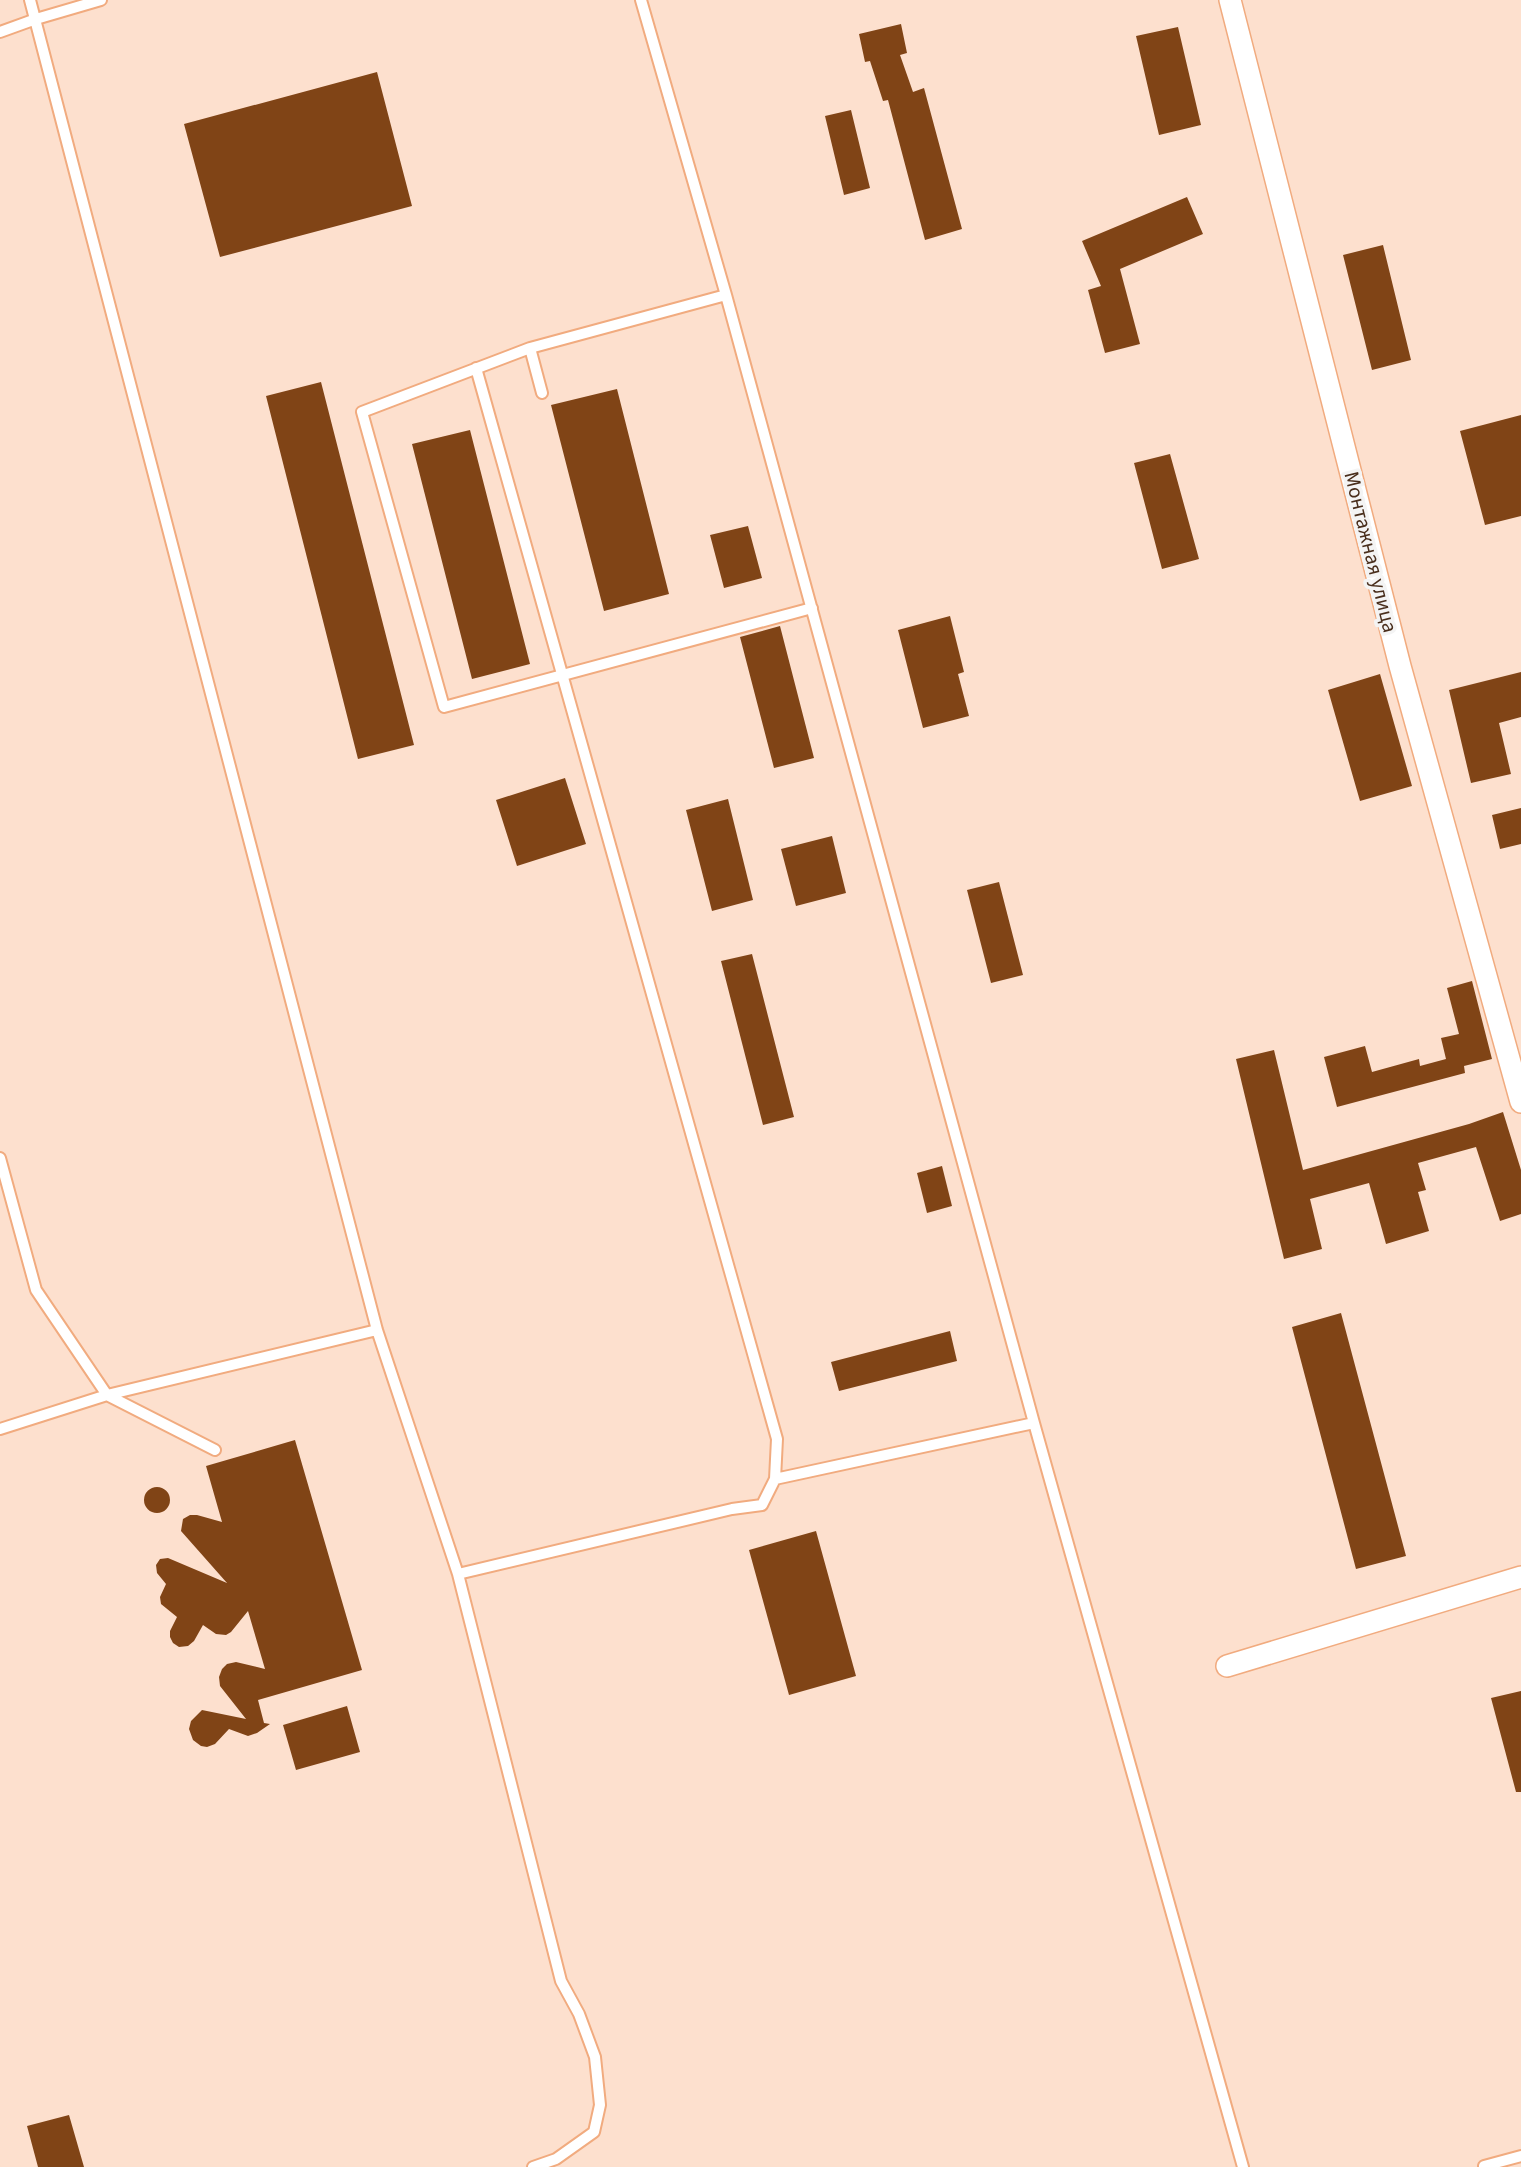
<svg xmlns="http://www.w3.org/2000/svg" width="1521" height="2167" font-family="'Source Sans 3',sans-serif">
	<rect width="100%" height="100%" fill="#fde0ce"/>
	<path fill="#804416" d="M901 24 907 53 900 55 913 92 924 88 962 229 925 240 888 100 883 101 870 61 865 62 859 34Z
		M1178 27 1201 125 1159 135 1136 36Z
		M377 72 412 206 220 257 184 124Z
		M851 110 870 188 844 195 825 116Z
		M1187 197 1203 234 1120 269 1140 344 1105 353 1088 290 1101 286 1082 241Z
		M1383 245 1411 360 1372 370 1343 255Z
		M321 382 414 745 358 759 266 396Z
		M617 389 669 594 604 611 551 405Z
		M1521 415V516L1485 525 1460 431Z
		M470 430 530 664 472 679 412 444Z
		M1170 454 1199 559 1162 569 1134 463Z
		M748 526 762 578 724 588 710 535Z
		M950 616 964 672 958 674 969 716 923 728 898 630Z
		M780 626 814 758 774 768 740 637Z
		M1521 672V717L1499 723 1511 774 1471 783 1449 690Z
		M1380 674 1412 786 1360 801 1328 690Z
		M565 778 586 844 517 866 496 800Z
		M728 799 753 900 712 911 686 810Z
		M1521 808V844L1500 849 1492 815Z
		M832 836 846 893 796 906 781 849Z
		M999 882 1023 975 991 983 967 890Z
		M752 954 794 1117 763 1125 721 961Z
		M1472 981 1492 1059 1464 1066 1465 1073 1337 1107 1324 1057 1365 1046 1372 1072 1419 1059 1420 1066 1446 1059 1441 1038 1459 1034 1447 988Z
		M1274 1050 1303 1170 1469 1124 1503 1112 1521 1170V1214L1500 1221 1476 1147 1418 1163 1426 1190 1418 1192 1429 1231 1386 1244 1369 1183 1310 1199 1322 1249 1284 1259 1236 1059Z
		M942 1166 952 1206 927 1213 917 1173Z
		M1341 1313 1406 1556 1356 1569 1292 1327Z
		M950 1331 957 1361 839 1391 831 1362Z
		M295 1440 362 1670 258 1700 264 1723 270 1724 257 1733 248 1736 229 1729 215 1744 207 1747 201 1746 193 1740 189 1729 191 1721 202 1710 246 1719 220 1686 219 1677 222 1669 227 1664 236 1662 265 1669 248 1611 231 1632 226 1635 216 1634 203 1625 194 1641 188 1646 179 1647 173 1643 170 1637V1631L177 1617 161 1604 160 1597 166 1584 157 1573 156 1565 160 1559 168 1558 227 1583 181 1531 183 1519 190 1515H197L222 1522 206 1466Z
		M144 1500a13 13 0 1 1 26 0a13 13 0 1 1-26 0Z
		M816 1531 856 1676 789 1695 749 1550Z
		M1521 1691V1792H1516L1491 1698Z
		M347 1706 360 1752 296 1770 283 1725Z
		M69 2115 84 2167H38L27 2126Z"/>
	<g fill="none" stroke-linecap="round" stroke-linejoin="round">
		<defs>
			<path id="lane" d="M30 0 377 1330 458 1574 561 1981 579 2014 595 2057 600 2105 594 2132 556 2159 533 2167
				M641 0 726 295 1034 1423 1243 2167
				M0 32 36 19 101 0
				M530 348 362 412 444 707 812 608
				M542 393 530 348 726 295
				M0 1158 36 1290 107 1395 215 1450
				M0 1429 107 1395 377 1330
				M775 1479 1034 1423
				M458 1574 732 1509 762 1505 775 1479 777 1439 476 368
				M1484 2166 1521 2156"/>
			<path id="street" d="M1230 0 1400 666 1521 1102
				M1227 1666 1521 1577"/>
		</defs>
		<use href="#lane" stroke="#f1ab7f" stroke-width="14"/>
		<use href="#street" stroke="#f1ab7f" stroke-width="24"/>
		<use href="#lane" stroke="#fff" stroke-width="10"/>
		<use href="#street" stroke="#fff" stroke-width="21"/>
	</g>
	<g text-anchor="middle" stroke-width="7" stroke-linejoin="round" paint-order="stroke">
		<g font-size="21" fill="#492e1c" stroke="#f4f4f4">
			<text transform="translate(1371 552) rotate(76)" y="7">Монтажная улица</text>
		</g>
	</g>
</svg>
